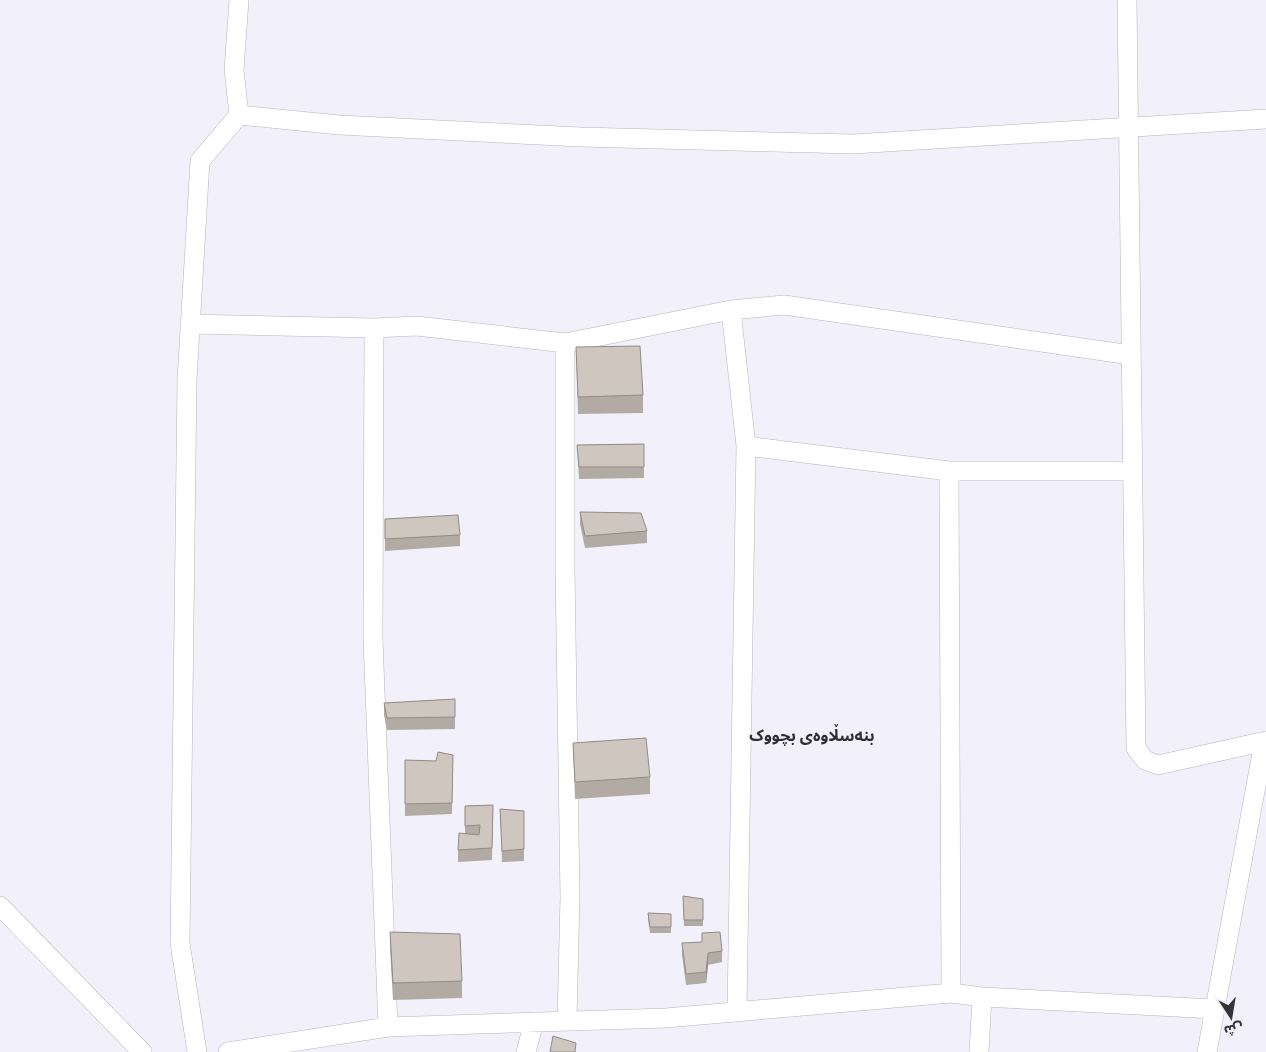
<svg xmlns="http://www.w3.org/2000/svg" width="1266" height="1052" font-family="'Times New Roman','Noto Sans Arabic',serif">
	<rect width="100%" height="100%" fill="#f2f1fb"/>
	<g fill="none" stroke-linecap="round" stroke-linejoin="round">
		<defs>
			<path id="minor" d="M239 0 234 70 239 115 339 125 580 137 853 144 1266 119
				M1127 0 1136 748 1145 760 1158 765 1266 741
				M731 310 746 446
				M190 324 374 328 417 326 565 343 731 310 784 305 1131 355
				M374 328 373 639 388 1027
				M565 343V568L570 897 567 1021
				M949 471 951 993
				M0 906 142 1052
				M737 1012 746 446 949 471H1133
				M197 1052 180 943 187 380 200 161 239 115
				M228 1052 388 1027 666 1018 951 993 982 997
				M526 1052 534 1022
				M979 1052 982 997 1215 1009
				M1207 1052 1264 742"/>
		</defs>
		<use href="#minor" stroke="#b4b4be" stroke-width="20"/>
		<use href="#minor" stroke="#fff" stroke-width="19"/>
	</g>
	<path fill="#b2aba4" d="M576 347 643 395V413L578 414Z
		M644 444V478L579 479 577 445Z
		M580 512 647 531V543L585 548 580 524Z
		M385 519 460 535V546L385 551Z
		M455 699V729L387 730 384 715V703Z
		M573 743 650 777V794L575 799Z
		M453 755 452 814 405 816V760L436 761Z
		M493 805 492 860 458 862V850L465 834V806Z
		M500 809 524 811V861L502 862Z
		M683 896 703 899V926H684Z
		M648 913 671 914V933H650L648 919Z
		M390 932 462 981V998L393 1000 390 949Z
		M682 943 722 951V962L708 965 706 983 686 985 682 955Z"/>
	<path fill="#918b86" d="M708 953V965L706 983V972Z"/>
	<path fill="#cfc7bf" stroke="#918b86" d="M640 346 643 395 578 397 576 347Z
		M644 444V467H579L577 445Z
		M580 512 641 513 647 531 585 536Z
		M458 515 460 535 385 539V519Z
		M455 699V717L387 718 384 703Z
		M646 738 650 777 575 782 573 743Z
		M438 752 453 755 452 803 405 804V760L436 761Z
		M493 805 492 848 458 850 459 833 479 835 480 825 465 826V806Z
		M500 809 524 811V849L502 851Z
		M683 896 703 899V920H684Z
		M648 913 671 914V927H650Z
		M390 932 460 934 462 981 393 983Z
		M720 932 722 951 708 953 706 972 686 974 682 943 702 942V933Z
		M553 1036 576 1043 575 1052H550Z"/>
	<g text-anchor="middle" stroke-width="4" stroke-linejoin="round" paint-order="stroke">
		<g font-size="16" font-weight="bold" fill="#2e2d35" stroke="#f2f1fb">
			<text x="812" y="741">بنەسڵاوەی بچووک</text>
		</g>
	</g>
	<g transform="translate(1231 1017) rotate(168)" stroke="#f2f1fb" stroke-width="4" paint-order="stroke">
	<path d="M0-4L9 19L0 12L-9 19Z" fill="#343438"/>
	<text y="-8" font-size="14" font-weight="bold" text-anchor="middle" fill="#343438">ش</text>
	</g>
</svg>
